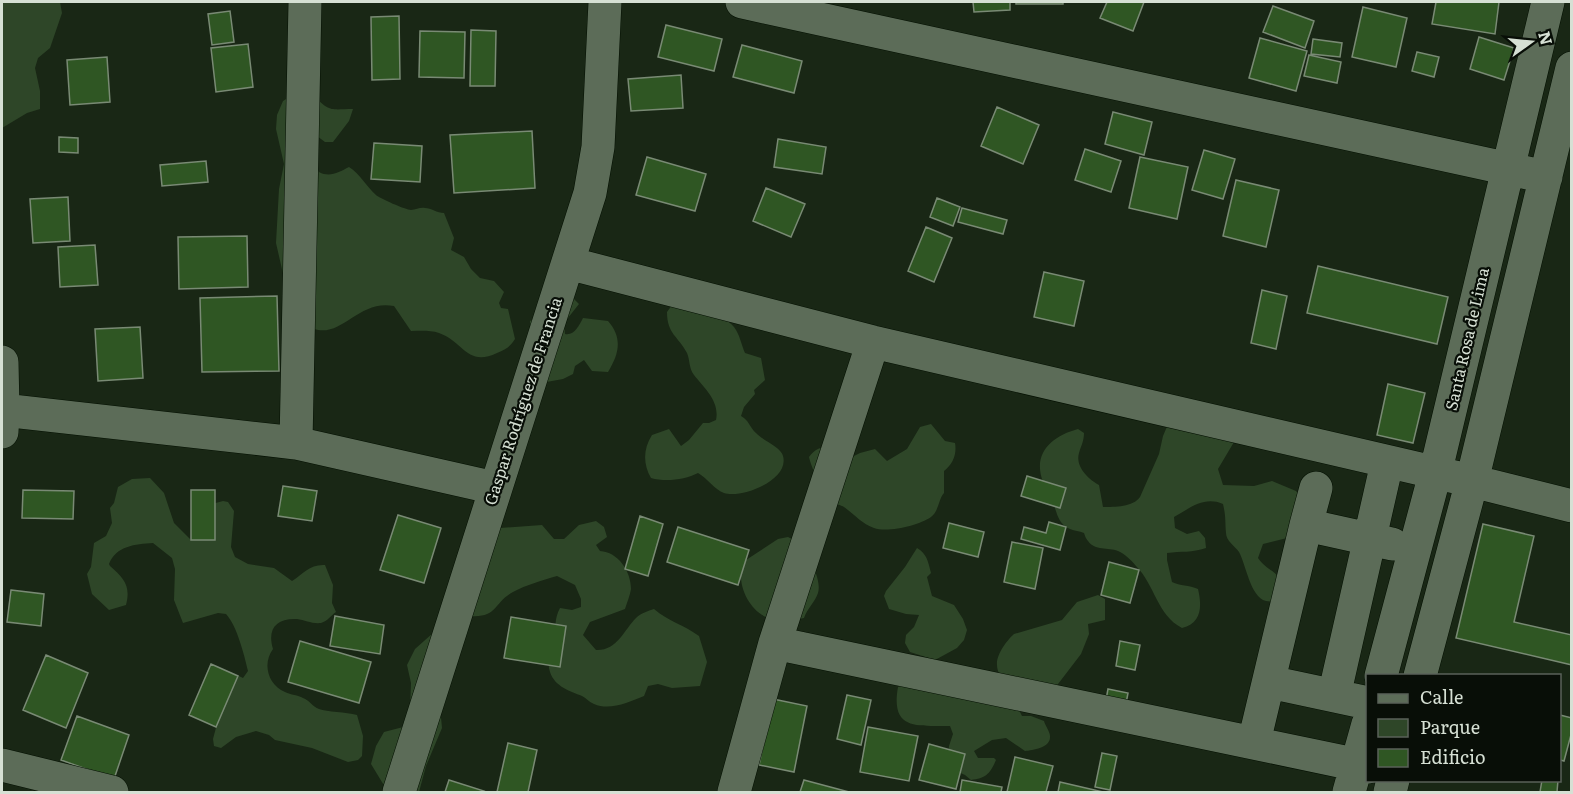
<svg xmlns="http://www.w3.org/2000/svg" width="1573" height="794" font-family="Literata,serif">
	<rect width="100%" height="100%" fill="#192715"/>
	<path fill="#2e4628" d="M2 2H60L62 13 50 48 38 58 35 68 40 91V109L27 113 2 128Z
		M294 94 314 95C329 113 332 109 353 109L349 121 333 142H325L313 133 315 164 319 172C330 178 339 172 349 167 360 174 366 186 376 195 379 198 406 210 411 210 416 210 420 207 425 208 431 208 437 213 444 213L454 238 451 250 464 257 471 269 480 278 494 281 504 292 499 303 501 308 508 309 515 339C510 347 506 349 497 353 467 367 464 342 439 333 430 330 420 331 411 331L394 306C359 299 342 338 314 329L284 278 276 243 279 189 284 164 276 129 277 115 283 101Z
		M573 291 574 299 579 304 564 323 565 334C574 336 579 326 583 318L608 321C623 338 619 354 608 372L592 371 584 360 575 366 573 374 563 379 541 383 530 337V321Z
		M672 305C691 309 722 311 734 327 740 335 741 344 745 353L761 358 765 380 754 390 755 394 744 407 741 416C749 420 750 428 756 433 762 440 782 448 783 456 790 480 741 499 724 493 715 490 707 478 698 473 685 480 665 482 651 478 643 464 643 449 652 435L669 429 681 446 689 440 703 423H709L716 420C720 401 704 388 694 375 689 369 690 360 687 353 678 336 667 334 667 312Z
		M1174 410 1234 442 1218 469 1223 485 1254 486 1272 481 1296 491 1313 513 1291 537 1263 544 1258 558C1266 569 1272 569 1281 579L1280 601C1276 601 1270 602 1266 601 1250 597 1246 564 1239 552 1235 546 1226 541 1226 533 1225 521 1226 517 1223 504 1204 496 1190 508 1174 517L1175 528 1187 534 1199 531 1205 538 1206 548C1192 553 1181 551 1167 553V560L1172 582C1180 586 1189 585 1198 589 1202 606 1202 623 1182 628 1157 615 1155 585 1136 566 1131 560 1125 554 1118 551 1108 547 1095 551 1088 541 1086 539 1085 536 1084 533 1079 531 1075 531 1070 529 1056 524 1056 506 1050 494 1048 490 1044 487 1043 482 1032 453 1052 436 1078 429L1084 433C1084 441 1081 446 1079 453 1075 466 1088 479 1099 485L1103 507C1115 507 1133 507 1140 497L1159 454 1163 436Z
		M931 424 945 441 955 443C957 454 953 464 944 471V493C938 500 939 511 931 517 920 525 888 533 874 528 862 524 854 514 844 507 841 505 835 504 832 501 823 494 811 467 809 457 822 439 836 450 852 457L860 453 875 449 887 461 907 449 920 427Z
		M150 478 164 493 174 523 191 540 198 539 212 504 223 501 228 502 234 511 231 547 235 557 248 564 274 568 292 581C303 574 310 564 325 565L333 585 332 603 336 612C330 616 328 621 321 623 312 624 305 620 297 619 276 618 267 629 273 649 262 664 268 685 285 692 291 695 298 695 303 698 309 700 313 707 319 709 327 712 346 712 357 715L363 736 362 756 358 760 348 762 312 748 275 740 269 735 256 731 236 737 221 748 214 746 213 739 229 678 237 675 243 678 248 671C244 654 237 626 226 614L218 613 183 623 174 600 175 569 172 558 153 543C135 544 116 546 109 564L110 566C124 578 131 586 126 605L109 610 92 594 87 574 91 567 94 543 106 536 112 523 110 508 114 503 118 487 132 479Z
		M596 521 604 527 607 537 596 545 600 551C618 552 631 571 631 589 630 596 627 602 625 609L590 622 583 635 596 650C617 651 624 630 636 618 641 613 648 611 654 609 668 621 684 625 699 636L707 662 700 686 672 688 658 684 648 686 644 696C629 702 610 711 594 704 589 702 586 698 582 696 570 691 555 687 550 672 546 661 552 650 554 640 556 628 554 619 560 608L572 610 581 607V599L575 585 557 576C543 580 526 585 513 592 493 603 498 618 470 616L500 528 542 525 554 539H564L579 525Z
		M788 537C802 543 823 576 818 593 815 602 807 609 804 618 793 620 781 623 771 619 753 614 740 592 741 574 742 569 744 564 746 560L778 539Z
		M917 548C927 554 928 561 931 573L927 577 932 596 954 605 963 619 967 630 964 640 957 648 935 660 910 652 905 643 906 635 914 627 919 615 906 614 889 609 884 596 886 591 905 567Z
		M1098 595 1105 599V620L1088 624 1089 634 1081 654 1055 688 1020 705V712L1022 716H1031L1044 721C1045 725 1050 732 1050 736 1051 748 1033 750 1025 751L1006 738 992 740 974 751 978 758H994L996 760C990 774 986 778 971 780L965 775 947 767 949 746 953 734 950 726C919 725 890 732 898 687L907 681 1002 680C1000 676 997 670 997 665 996 655 1007 640 1014 634L1062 620 1077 602Z
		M433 633 442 728 426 766 419 792H388L371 764 376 746 384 732 407 726 410 711 411 683 407 665 415 649Z"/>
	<path fill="#2f5623" stroke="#798a74" stroke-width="1.5" d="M973 2H1010V10L974 12Z
		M1016 2H1063V4H1016Z
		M1107 2H1144L1133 31 1100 18Z
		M1436 2H1499L1495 34 1432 24Z
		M1273 6 1314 21 1305 48 1263 32Z
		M1363 7 1407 18 1396 67 1352 57Z
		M230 11 234 42 212 45 208 14Z
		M399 16 400 79 372 80 371 17Z
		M666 25 722 39 714 71 658 57Z
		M471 30 496 31 495 86H470Z
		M420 31 465 32 464 78 419 77Z
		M1479 37 1514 48 1504 80 1470 69Z
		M1260 38 1307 51 1296 91 1249 78Z
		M1313 39 1342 43 1340 57 1311 54Z
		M248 44 253 87 216 92 211 48Z
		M742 45 802 61 794 93 733 77Z
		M1417 52 1439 57 1434 77 1412 71Z
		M1309 55 1341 62 1337 83 1304 76Z
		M107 57 110 102 70 105 67 60Z
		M681 75 683 108 631 111 628 79Z
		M997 107 1039 125 1023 164 981 146Z
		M1113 112 1152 122 1144 155 1105 144Z
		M532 131 535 188 454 193 450 135Z
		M59 137 78 138V153L59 152Z
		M778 139 826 147 822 174 774 167Z
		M374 143 422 146 420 182 371 179Z
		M1085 149 1121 161 1111 192 1075 180Z
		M1204 150 1235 159 1223 199 1192 190Z
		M647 157 706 174 695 211 636 195Z
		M1140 157 1188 167 1177 219 1129 208Z
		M206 161 208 182 162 186 160 165Z
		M1236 180 1279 190 1266 247 1223 236Z
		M766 188 805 204 791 237 753 221Z
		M68 197 70 241 33 243 30 199Z
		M937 198 960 207 953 226 930 217Z
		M962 208 1007 220 1003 234 958 222Z
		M926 227 952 238 934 282 908 271Z
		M247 236 248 287 179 289 178 237Z
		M95 245 98 285 60 287 58 247Z
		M1318 266 1448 297 1437 344 1307 313Z
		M1044 272 1084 281 1074 326 1034 317Z
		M1262 290 1287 296 1276 349 1251 343Z
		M277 296 279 371 202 372 200 298Z
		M140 327 143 378 98 381 95 329Z
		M1388 384 1425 393 1413 443 1377 435Z
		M1027 476 1066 488 1060 508 1021 496Z
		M283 486 317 491 312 521 278 516Z
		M23 490 74 491 73 519 22 518Z
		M191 490H215V540H191Z
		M398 515 441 528 424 583 380 570Z
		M640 516 663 524 648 576 625 569Z
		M1049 522 1066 527 1060 550 1021 539 1024 527 1046 533Z
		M949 523 984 532 978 557 943 548Z
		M1483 524 1534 536 1514 622 1572 635V665L1456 638Z
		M678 527 749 550 738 585 667 562Z
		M1012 542 1043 548 1035 589 1004 582Z
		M1109 562 1139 570 1130 603 1101 595Z
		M11 590 44 594 41 626 7 622Z
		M335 616 384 625 380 654 330 646Z
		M511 617 566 626 560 667 504 658Z
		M300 641 371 662 359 703 288 682Z
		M1120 641 1140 645 1135 670 1116 666Z
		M46 655 88 673 66 728 23 710Z
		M211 664 238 676 216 727 189 715Z
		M1108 689 1128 693 1125 709 1105 705Z
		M847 695 871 700 861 745 837 739Z
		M773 699 807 706 794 772 759 765Z
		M1560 715 1572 718V731L1564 761 1560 760Z
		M77 716 129 735 114 779 61 760Z
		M868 727 918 736 909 781 860 772Z
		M508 743 537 750 528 792H497Z
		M929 744 965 754 956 789 919 780Z
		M1102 753 1117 756 1110 790 1095 787Z
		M1015 757 1053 766 1046 792H1007Z
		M449 780 484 791 483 792H445Z
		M804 780 849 792H800Z
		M962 780 1002 787 1001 792H960Z
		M1542 780H1558L1557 792H1540Z
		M1060 782 1103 792H1058Z"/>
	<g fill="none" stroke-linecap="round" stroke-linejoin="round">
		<defs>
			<path id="minor" d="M742 2 1546 177
				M568 263 873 342 1472 481 1572 506
				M2 362 3 410 2 432
				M3 410 296 443 495 488
				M296 443 305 2
				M1306 525 1392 544
				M775 643 1368 767
				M1381 676 1435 474 1548 2
				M1420 676 1472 481 1572 68
				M1269 682 1368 703
				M1334 696 1387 463
				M1254 742 1306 525 1316 488
				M2 765 112 792
				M399 792 590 193 598 147 605 2
				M734 792 775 643 873 342
				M1349 792 1368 724
				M1390 792 1393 780"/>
		</defs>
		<use href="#minor" stroke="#041002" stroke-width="34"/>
		<use href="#minor" stroke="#5c6c58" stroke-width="33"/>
	</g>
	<g text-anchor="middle" stroke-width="4.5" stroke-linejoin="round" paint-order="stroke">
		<g font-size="16" fill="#d6e0d4" stroke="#080e07">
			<text transform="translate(1467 339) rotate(-77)" y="6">Santa Rosa de Lima</text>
			<text transform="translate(523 401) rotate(-72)" y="6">Gaspar Rodríguez de Francia</text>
		</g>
	</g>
	<rect width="1573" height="794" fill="none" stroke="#d6e0d4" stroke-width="6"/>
	<rect x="1366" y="674" width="195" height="108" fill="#080e07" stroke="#5a6259" stroke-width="1.5"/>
	<rect x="1378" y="694" width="30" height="9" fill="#5c6c58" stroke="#5a6259" stroke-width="1.5"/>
	<text x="1420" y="704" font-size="18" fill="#d6e0d4">Calle</text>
	<rect x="1378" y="719" width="30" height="18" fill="#2e4628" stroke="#5a6259" stroke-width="1.5"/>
	<text x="1420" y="734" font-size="18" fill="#d6e0d4">Parque</text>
	<rect x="1378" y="749" width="30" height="18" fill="#2f5623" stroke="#5a6259" stroke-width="1.5"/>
	<text x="1420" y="764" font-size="18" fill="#d6e0d4">Edificio</text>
	<g transform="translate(1531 42) rotate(75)" stroke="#080e07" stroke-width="4.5" paint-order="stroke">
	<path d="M0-4.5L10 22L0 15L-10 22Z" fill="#d6e0d4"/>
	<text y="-9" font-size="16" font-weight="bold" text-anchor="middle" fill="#d6e0d4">N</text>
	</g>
</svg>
